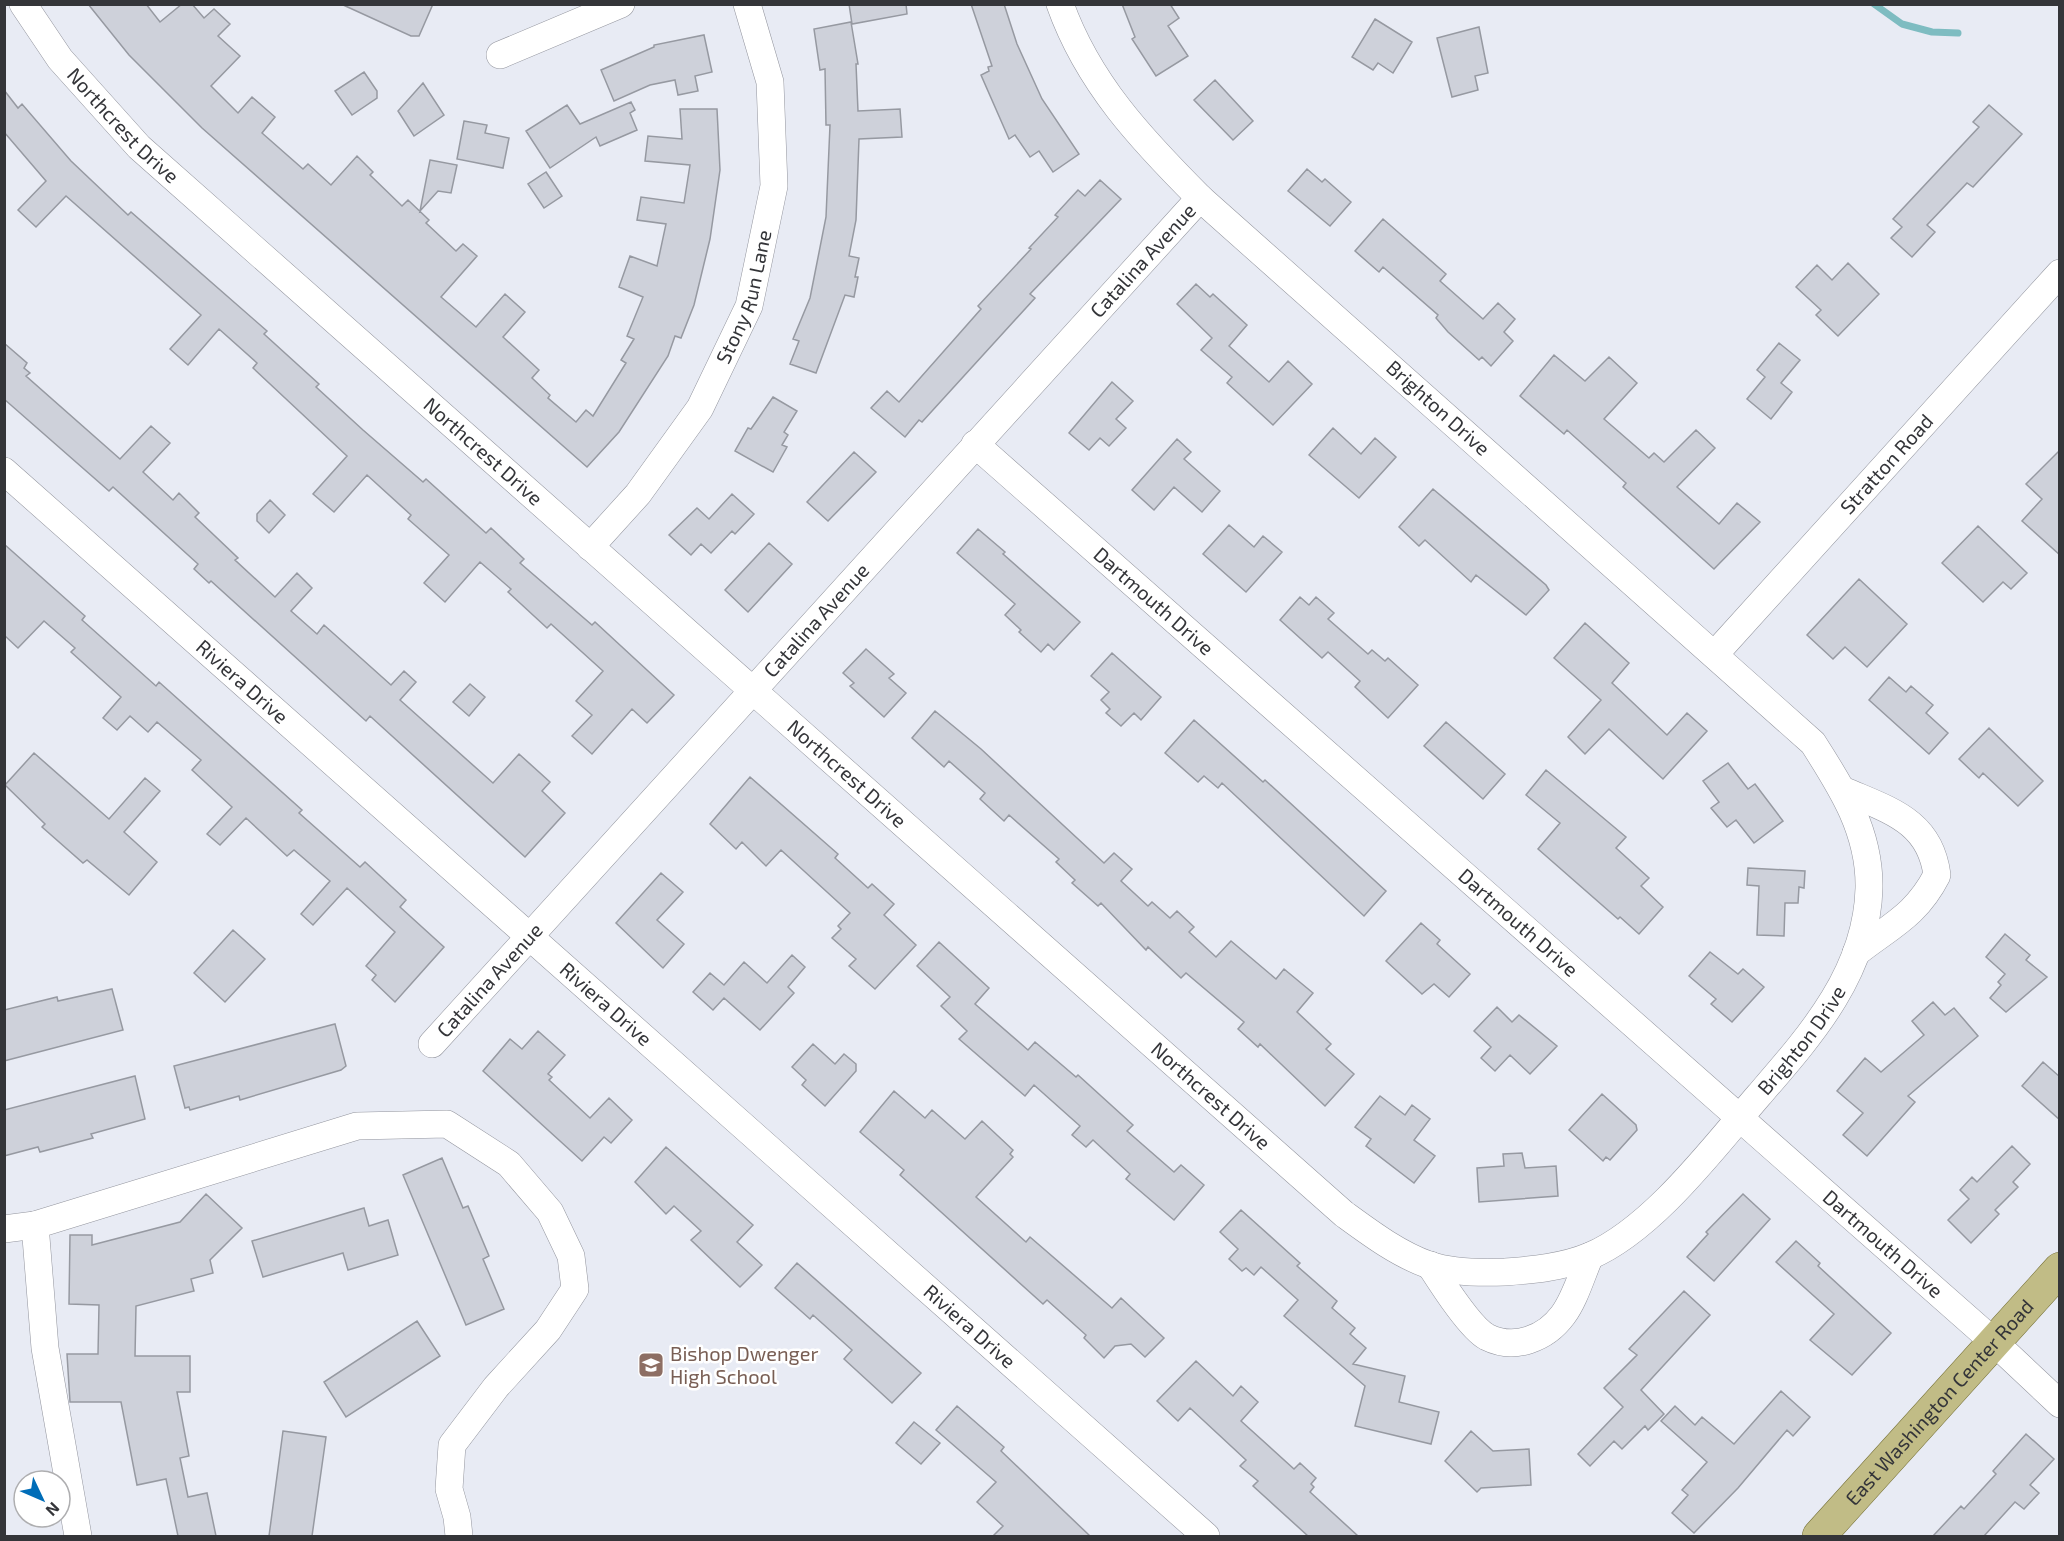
<svg xmlns="http://www.w3.org/2000/svg" width="2064" height="1541" font-family="'Exo 2',sans-serif">
	<rect width="100%" height="100%" fill="#e8ebf4"/>
	<g fill="none" stroke-linecap="round" stroke-linejoin="round">
		<path stroke="#7ebcc1" stroke-width="7" d="M1874 4 1902 24 1932 32 1958 33"/>
	</g>
	<path fill="#ced1da" stroke="#9699a1" stroke-width="1.5" d="M88 4H146L160 22 182 4H192L204 18 214 9 230 24 218 36 240 56 211 86 238 113 252 97 275 117 262 133 303 169 308 164 331 185 357 156 373 172 370 175 402 206 408 200 429 220 426 223 456 251 463 244 477 256 441 297 476 327 505 294 525 312 503 337 539 370 532 378 550 395 548 398 576 422 586 410 593 416 626 363 621 360 634 339 627 336 643 297 619 287 630 256 657 266 666 224 637 220 641 197 684 203 690 165 645 161 648 136 682 139 680 109H717L720 170 710 239 694 305 681 338 675 336 668 356 619 432 587 467 202 128 129 55Z
		M341 4H433L419 36H411Z
		M849 4H906L907 14 852 24Z
		M971 4H1004L1017 44 1042 99 1079 154 1053 172 1039 151 1030 157 1015 135 1009 139 981 75 989 71 988 67 992 66Z
		M1122 4H1170L1179 18 1168 26 1188 56 1156 76 1132 39 1135 37Z
		M1375 19 1412 42 1393 73 1378 63 1373 70 1352 57Z
		M851 22 858 64H856L858 111 900 109 902 137 859 139 856 220 849 256 859 258 855 277H858L854 297 845 295 816 373 790 364 799 341 793 339 810 298 826 217 830 125H826L825 69 820 70 814 29Z
		M1479 27 1488 73 1475 76 1478 90 1452 97 1437 38Z
		M704 35 712 72 695 76 698 91 678 95 675 80 650 85 614 101 601 70 654 47V45Z
		M364 72 377 91V98L352 115 335 91Z
		M1215 80 1253 121 1233 140 1194 100Z
		M423 83 444 115 414 136 398 111Z
		M4 90 18 108 22 104 71 161 128 215 131 212 267 331 264 334 319 384 316 387 363 430 423 482 426 479 486 533 491 528 524 559 520 563 592 625 595 622 674 695 647 723 632 709 592 754 572 736 592 715 576 701 603 671 551 624 547 628 508 592 511 589 480 562 445 602 424 583 449 555 408 519 411 515 367 475 334 512 313 494 347 456 253 368 257 363 219 329 188 365 170 349 201 315 66 196 36 227 18 210 46 181 4 132Z
		M631 102 635 110 630 113 637 130 600 146 596 137 550 168 526 131 567 105 580 124Z
		M1989 105 2022 134 1973 187 1967 183 1927 225 1935 232 1912 257 1891 238 1902 227 1893 219 1979 127 1973 122Z
		M464 121 487 125 485 133 509 138 503 168 457 159Z
		M430 160 457 165 451 193 438 191 420 211Z
		M1307 169 1322 182 1325 179 1351 202 1330 226 1288 191Z
		M546 172 562 196 544 208 528 184Z
		M1100 180 1121 199 1030 294 1035 298 922 422 919 420 905 437 871 408 887 391 899 402 981 309 978 306 1031 249 1029 248 1058 217 1055 215 1078 190 1085 196Z
		M1383 219 1446 274 1440 281 1483 319 1498 303 1515 319 1504 332 1513 341 1491 366 1482 357 1479 360 1448 332 1436 318 1438 315 1383 267 1379 272 1355 251Z
		M1848 263 1879 294 1838 336 1816 315 1821 310 1796 287 1817 265 1832 280Z
		M1196 284 1210 297 1213 294 1247 325 1229 346 1269 382 1288 361 1312 384 1273 425 1227 383 1232 377 1201 350 1212 338 1177 304Z
		M4 343 27 363 24 368 30 373 26 376 120 459 151 426 170 443 143 472 173 500 179 493 199 513 195 517 238 558 235 560 275 597 297 573 312 588 291 611 317 634 324 625 391 685 404 671 416 682 400 700 493 783 519 754 550 782 542 791 565 813 525 857 370 716 366 721 211 581 209 583 194 569 198 564 113 487 109 491 4 399Z
		M1779 343 1800 360 1781 383 1792 392 1771 419 1747 399 1765 377 1757 370Z
		M1554 355 1585 381 1609 357 1637 383 1604 419 1649 458 1654 453 1664 462 1696 430 1715 448 1677 487 1719 524 1737 503 1760 522 1714 569 1623 487 1626 483 1567 430 1564 434 1520 396Z
		M1112 382 1133 401 1116 419 1126 428 1109 446 1100 438 1089 450 1069 433Z
		M773 397 797 411 784 432 788 435 782 445 787 447 773 472 735 451 748 428 751 429Z
		M1333 428 1361 454 1375 438 1396 457 1359 498 1309 455Z
		M1177 439 1191 452 1184 459 1220 491 1202 512 1174 487 1154 510 1132 490Z
		M2060 450V555L2022 521 2042 499 2026 484Z
		M854 452 876 472 828 521 807 502Z
		M1433 489 1546 585 1549 590 1526 615 1476 575 1471 582 1425 540 1419 546 1399 527Z
		M732 494 754 514 735 534 732 531 711 553 701 544 691 555 669 535 697 508 709 519Z
		M270 500 285 515 269 533 257 521V514Z
		M1229 525 1254 547 1263 536 1282 552 1246 592 1203 554Z
		M1978 526 2027 573 2011 589 2003 582 1983 602 1942 563Z
		M978 529 1005 552 1003 554 1080 622 1054 650 1048 644 1041 652 1019 632 1021 630 1005 615 1015 604 957 553Z
		M769 543 792 564 748 612 725 590Z
		M4 544 85 616 82 620 156 686 159 682 302 810 299 813 360 867 365 862 406 900 400 907 444 947 395 1002 372 980 376 975 366 966 395 932 347 888 313 925 301 914 330 881 294 850 287 856 246 818 220 845 207 834 232 807 192 770 201 760 157 722 148 732 130 716 117 730 103 718 121 697 71 652 75 648 44 621 18 648 4 635Z
		M1859 579 1907 624 1867 667 1845 647 1833 659 1807 635Z
		M1300 597 1309 605 1316 597 1334 613 1328 619 1368 654 1372 650 1385 661 1388 658 1418 685 1388 718 1355 687 1360 681 1328 652 1322 658 1280 620Z
		M1585 623 1629 663 1612 683 1667 735 1687 713 1707 731 1663 779 1609 729 1585 754 1568 737 1601 700 1554 658Z
		M866 649 894 674 889 678 906 693 884 717 850 686 854 683 843 673Z
		M1112 653 1161 697 1141 720 1134 713 1121 726 1106 713 1110 709 1101 700 1109 692 1091 676Z
		M1889 677 1906 692 1911 686 1933 705 1926 713 1948 733 1929 754 1869 700Z
		M470 684 485 697 469 716 453 702Z
		M935 711 981 749 1104 863 1114 853 1132 869 1121 881 1148 906 1152 902 1170 918 1177 911 1194 927 1189 932 1216 957 1231 941 1276 979 1284 969 1313 993 1297 1012 1331 1044 1326 1049 1354 1074 1325 1106 1260 1044 1258 1047 1238 1029 1244 1022 1186 973 1181 978 1148 947 1146 950 1101 903 1098 906 1072 883 1075 880 1056 862 1059 859 1009 815 1004 821 980 799 985 793 949 761 944 767 912 738Z
		M1194 720 1263 782 1265 780 1386 891 1364 916 1222 783 1218 788 1204 776 1198 782 1165 753Z
		M1446 722 1505 774 1483 799 1424 746Z
		M1989 728 2043 781 2018 806 1983 773 1979 778 1959 759Z
		M34 753 109 819 145 778 160 791 124 832 157 862 129 895 87 860 83 863 42 827 45 824 5 785Z
		M1728 763 1748 789 1755 784 1783 821 1754 843 1736 820 1727 827 1711 808 1719 802 1703 781Z
		M1546 770 1626 837 1616 848 1649 878 1641 886 1663 907 1639 934 1620 917 1618 919 1538 849 1560 823 1526 795Z
		M750 777 838 854 835 858 868 888 872 884 894 904 884 915 916 945 875 989 849 966 856 959 832 938 841 929 838 926 850 913 781 850 766 866 742 842 736 849 710 824Z
		M1748 868 1805 871 1804 888 1799 887 1798 903H1785L1784 936 1757 935 1759 886 1747 885Z
		M661 873 683 892 657 920 684 944 663 968 616 923Z
		M1421 923 1440 940 1437 944 1470 974 1449 997 1434 984 1422 994 1386 961Z
		M233 930 265 959 225 1002 194 973Z
		M2005 934 2030 955 2026 960 2047 977 2006 1012 1990 998 2001 985 1998 982 2005 974 1986 957Z
		M939 942 989 988 975 1004 1028 1050 1035 1042 1076 1077 1078 1075 1133 1125 1127 1131 1174 1172 1181 1165 1204 1185 1174 1220 1126 1179 1130 1174 1093 1140 1086 1147 1072 1135 1080 1126 1034 1085 1025 1096 959 1039 967 1031 941 1006 950 997 917 966Z
		M1710 952 1738 974 1743 969 1764 987 1732 1022 1711 1004 1716 999 1689 976Z
		M792 955 805 967 788 987 794 993 760 1030 724 998 713 1010 693 992 710 973 724 985 744 962 767 983Z
		M112 989 123 1030 4 1061V1010L57 997 58 1001Z
		M1933 1002 1945 1015 1954 1008 1978 1036 1908 1096 1915 1102 1867 1156 1843 1135 1863 1113 1837 1091 1865 1058 1881 1072 1924 1035 1912 1021Z
		M1497 1007 1512 1022 1519 1015 1557 1046 1530 1074 1510 1055 1495 1071 1481 1058 1491 1047 1474 1031Z
		M335 1024 346 1066 341 1070 240 1100 239 1096 190 1110 189 1107 185 1108 174 1066Z
		M538 1031 565 1055 548 1074 552 1077 549 1080 590 1118 609 1098 632 1120 611 1143 604 1137 582 1161 483 1071 510 1039 522 1049Z
		M813 1044 835 1064 844 1054 856 1064V1071L825 1106 802 1085 806 1080 792 1067Z
		M2043 1062 2060 1077V1120L2022 1086Z
		M135 1076 145 1119 91 1134 93 1138 40 1152 38 1147 4 1156V1110Z
		M894 1091 925 1118 932 1110 965 1139 982 1121 1013 1150 1010 1154 1013 1157 976 1197 1026 1242 1030 1237 1112 1308 1121 1298 1164 1338 1145 1357 1131 1344 1115 1346 1104 1358 1084 1338 1086 1335 1047 1300 1043 1304 900 1175 904 1170 860 1132Z
		M1602 1094 1636 1125 1637 1130 1610 1160 1606 1157 1603 1161 1569 1130Z
		M1380 1096 1405 1115 1412 1105 1430 1119 1414 1140 1435 1156 1414 1183 1366 1146 1371 1139 1355 1127Z
		M2012 1146 2030 1164 2013 1182 2018 1187 1995 1210 1999 1214 1971 1243 1948 1220 1969 1199 1960 1190 1972 1177 1977 1182Z
		M666 1147 753 1225 737 1242 762 1265 740 1287 691 1240 701 1231 674 1206 666 1214 635 1182Z
		M1522 1153 1525 1168 1556 1166 1558 1196 1479 1202 1477 1168 1504 1166 1503 1154Z
		M442 1158 463 1208 468 1206 489 1256 483 1259 504 1309 466 1325 403 1175Z
		M206 1194 242 1228 210 1260 213 1273 191 1279 194 1291 136 1306 135 1356H190V1392H177L189 1456 180 1458 188 1497 207 1493 216 1536H178L166 1479 137 1485 121 1402H70L67 1354H98L99 1305 69 1304 70 1235H92V1245L180 1222Z
		M1743 1194 1770 1219 1714 1281 1687 1257 1708 1234 1706 1232Z
		M364 1208 369 1226 388 1220 398 1255 348 1270 343 1253 263 1277 252 1241Z
		M1241 1210 1300 1263 1297 1266 1337 1301 1332 1308 1355 1328 1350 1334 1366 1348 1353 1364 1405 1376 1399 1402 1439 1412 1431 1444 1355 1426 1365 1386 1284 1316 1298 1300 1261 1267 1254 1275 1246 1268 1242 1271 1229 1259 1238 1249 1220 1232Z
		M1796 1241 1820 1263 1818 1266 1891 1333 1852 1375 1810 1340 1834 1314 1776 1262Z
		M797 1263 921 1373 892 1403 844 1359 852 1350 813 1315 810 1319 775 1288Z
		M1684 1291 1710 1315 1641 1390 1664 1414 1648 1430 1645 1426 1622 1449 1614 1441 1590 1466 1578 1454 1623 1407 1604 1388 1637 1355 1629 1349Z
		M417 1321 440 1356 346 1417 324 1382Z
		M1196 1361 1233 1396 1241 1386 1258 1402 1241 1421 1294 1469 1300 1463 1316 1478 1311 1484 1314 1487 1310 1492 1358 1536H1308L1253 1486 1258 1481 1240 1466 1246 1460 1190 1408 1178 1421 1157 1401Z
		M1781 1391 1810 1417 1793 1436 1787 1430 1738 1488 1694 1533 1672 1513 1688 1495 1682 1490 1707 1462 1661 1421 1675 1406 1695 1425 1702 1417 1734 1444Z
		M957 1406 1004 1447 1001 1451 1090 1536H993L1003 1526 977 1502 996 1482 936 1430Z
		M914 1422 940 1443 921 1464 896 1443Z
		M283 1431 326 1437 312 1536H269Z
		M1471 1431 1493 1451 1529 1449 1531 1485 1481 1488 1477 1492 1445 1461Z
		M2026 1434 2054 1459 2030 1485 2039 1493 2024 1509 2015 1502 1984 1536H1933L1961 1506 1964 1509 1996 1474 1993 1471Z"/>
	<g fill="none" stroke-linecap="round" stroke-linejoin="round">
		<defs>
			<g id="street">
				<path id="s1" d="M23 4 60 59 139 147 1344 1214C1370 1233 1398 1254 1429 1265 1453 1273 1481 1273 1505 1272 1533 1270 1564 1267 1590 1256 1653 1229 1714 1147 1759 1095 1811 1035 1867 972 1869 888 1870 832 1842 788 1813 743L1200 198C1142 140 1088 83 1060 4"/>
				<path d="M500 55 621 4"/>
				<path id="s2" d="M975 444 1994 1342 2060 1404"/>
				<path id="s3" d="M4 471 1206 1536"/>
				<path id="s4" d="M590 547 638 494 700 408 749 306 774 186 770 82 747 4"/>
				<path id="s5" d="M1715 654 2060 273"/>
				<path d="M1843 790C1888 810 1930 820 1937 875 1916 916 1890 926 1856 953"/>
				<path id="s6" d="M432 1044 1200 198"/>
				<path d="M4 1229 35 1225"/>
				<path d="M1430 1265C1441 1282 1470 1328 1487 1337 1515 1351 1546 1338 1563 1315 1575 1299 1582 1274 1590 1256"/>
				<path d="M78 1536 45 1348 35 1225 357 1126 447 1124 509 1164 550 1212 571 1256 575 1289 548 1330 496 1387 452 1445 449 1489 457 1517 459 1536"/>
			</g>
			<g id="primary">
				<path id="s7" d="M1819 1536 2060 1269"/>
			</g>
		</defs>
		<use href="#street" stroke="#93959e" stroke-width="28"/>
		<use href="#primary" stroke="#757037" stroke-width="34"/>
		<use href="#street" stroke="#fff" stroke-width="27"/>
		<use href="#primary" stroke="#c1bc86" stroke-width="33"/>
	</g>
	<defs>
		<symbol id="school-square" viewBox="-11 -11 22 22"><rect x="-9" y="-9" width="18" height="18" rx="4" fill="#8d6e63" stroke="#fff"/><path d="M0-5L7-2L0 1L-7-2ZM-4 1L0 2.5L4 1V4Q0 6-4 4Z" fill="#fff"/></symbol>
	</defs>
	<g fill-rule="evenodd">
		<use href="#school-square" x="636" y="1350" width="30" height="30"/>
	</g>
	<g text-anchor="middle" stroke-width="5" stroke-linejoin="round" paint-order="stroke">
		<g font-size="20" fill="#343539" stroke="#fff">
			<text dy="7" stroke="none"><textPath href="#s1" startOffset="158">Northcrest Drive</textPath></text>
			<text dy="7" stroke="none"><textPath href="#s6" startOffset="1058">Catalina Avenue</textPath></text>
			<text dy="7" stroke="none"><textPath href="#s4" startOffset="298">Stony Run Lane</textPath></text>
			<text transform="translate(1438 408) rotate(42)" y="7">Brighton Drive</text>
			<text dy="7" stroke="none"><textPath href="#s1" startOffset="644">Northcrest Drive</textPath></text>
			<text dy="7" stroke="none"><textPath href="#s5" startOffset="256">Stratton Road</textPath></text>
			<text dy="7" stroke="none"><textPath href="#s2" startOffset="238">Dartmouth Drive</textPath></text>
			<text dy="7" stroke="none"><textPath href="#s6" startOffset="572">Catalina Avenue</textPath></text>
			<text dy="7" stroke="none"><textPath href="#s3" startOffset="318">Riviera Drive</textPath></text>
			<text dy="7" stroke="none"><textPath href="#s1" startOffset="1130">Northcrest Drive</textPath></text>
			<text dy="7" stroke="none"><textPath href="#s2" startOffset="724">Dartmouth Drive</textPath></text>
			<text dy="7" stroke="none"><textPath href="#s6" startOffset="86">Catalina Avenue</textPath></text>
			<text dy="7" stroke="none"><textPath href="#s3" startOffset="804">Riviera Drive</textPath></text>
			<text dy="7" stroke="none"><textPath href="#s1" startOffset="2362">Brighton Drive</textPath></text>
			<text dy="7" stroke="none"><textPath href="#s1" startOffset="1616">Northcrest Drive</textPath></text>
			<text dy="7" stroke="none"><textPath href="#s2" startOffset="1210">Dartmouth Drive</textPath></text>
			<text dy="7" stroke="none"><textPath href="#s3" startOffset="1290">Riviera Drive</textPath></text>
			<text dy="7" stroke="none"><textPath href="#s7" startOffset="180">East Washington Center Road</textPath></text>
		</g>
		<g font-size="20" fill="#785e54" stroke="#fff" text-anchor="start">
			<text x="670" y="1361">Bishop Dwenger<tspan x="670" dy="23">High School</tspan></text>
		</g>
	</g>
	<rect width="2064" height="1541" fill="none" stroke="#343539" stroke-width="12"/>
	<g transform="translate(42 1499) rotate(134)"><circle r="28" fill="#ffffff" stroke="#aeaeb0" stroke-width="1.5"/>
	<path d="M0-4.5L10 22L0 15L-10 22Z" fill="#006db8"/>
	<text y="-9" font-size="16" font-weight="bold" text-anchor="middle" fill="#343539">N</text>
	</g>
</svg>
